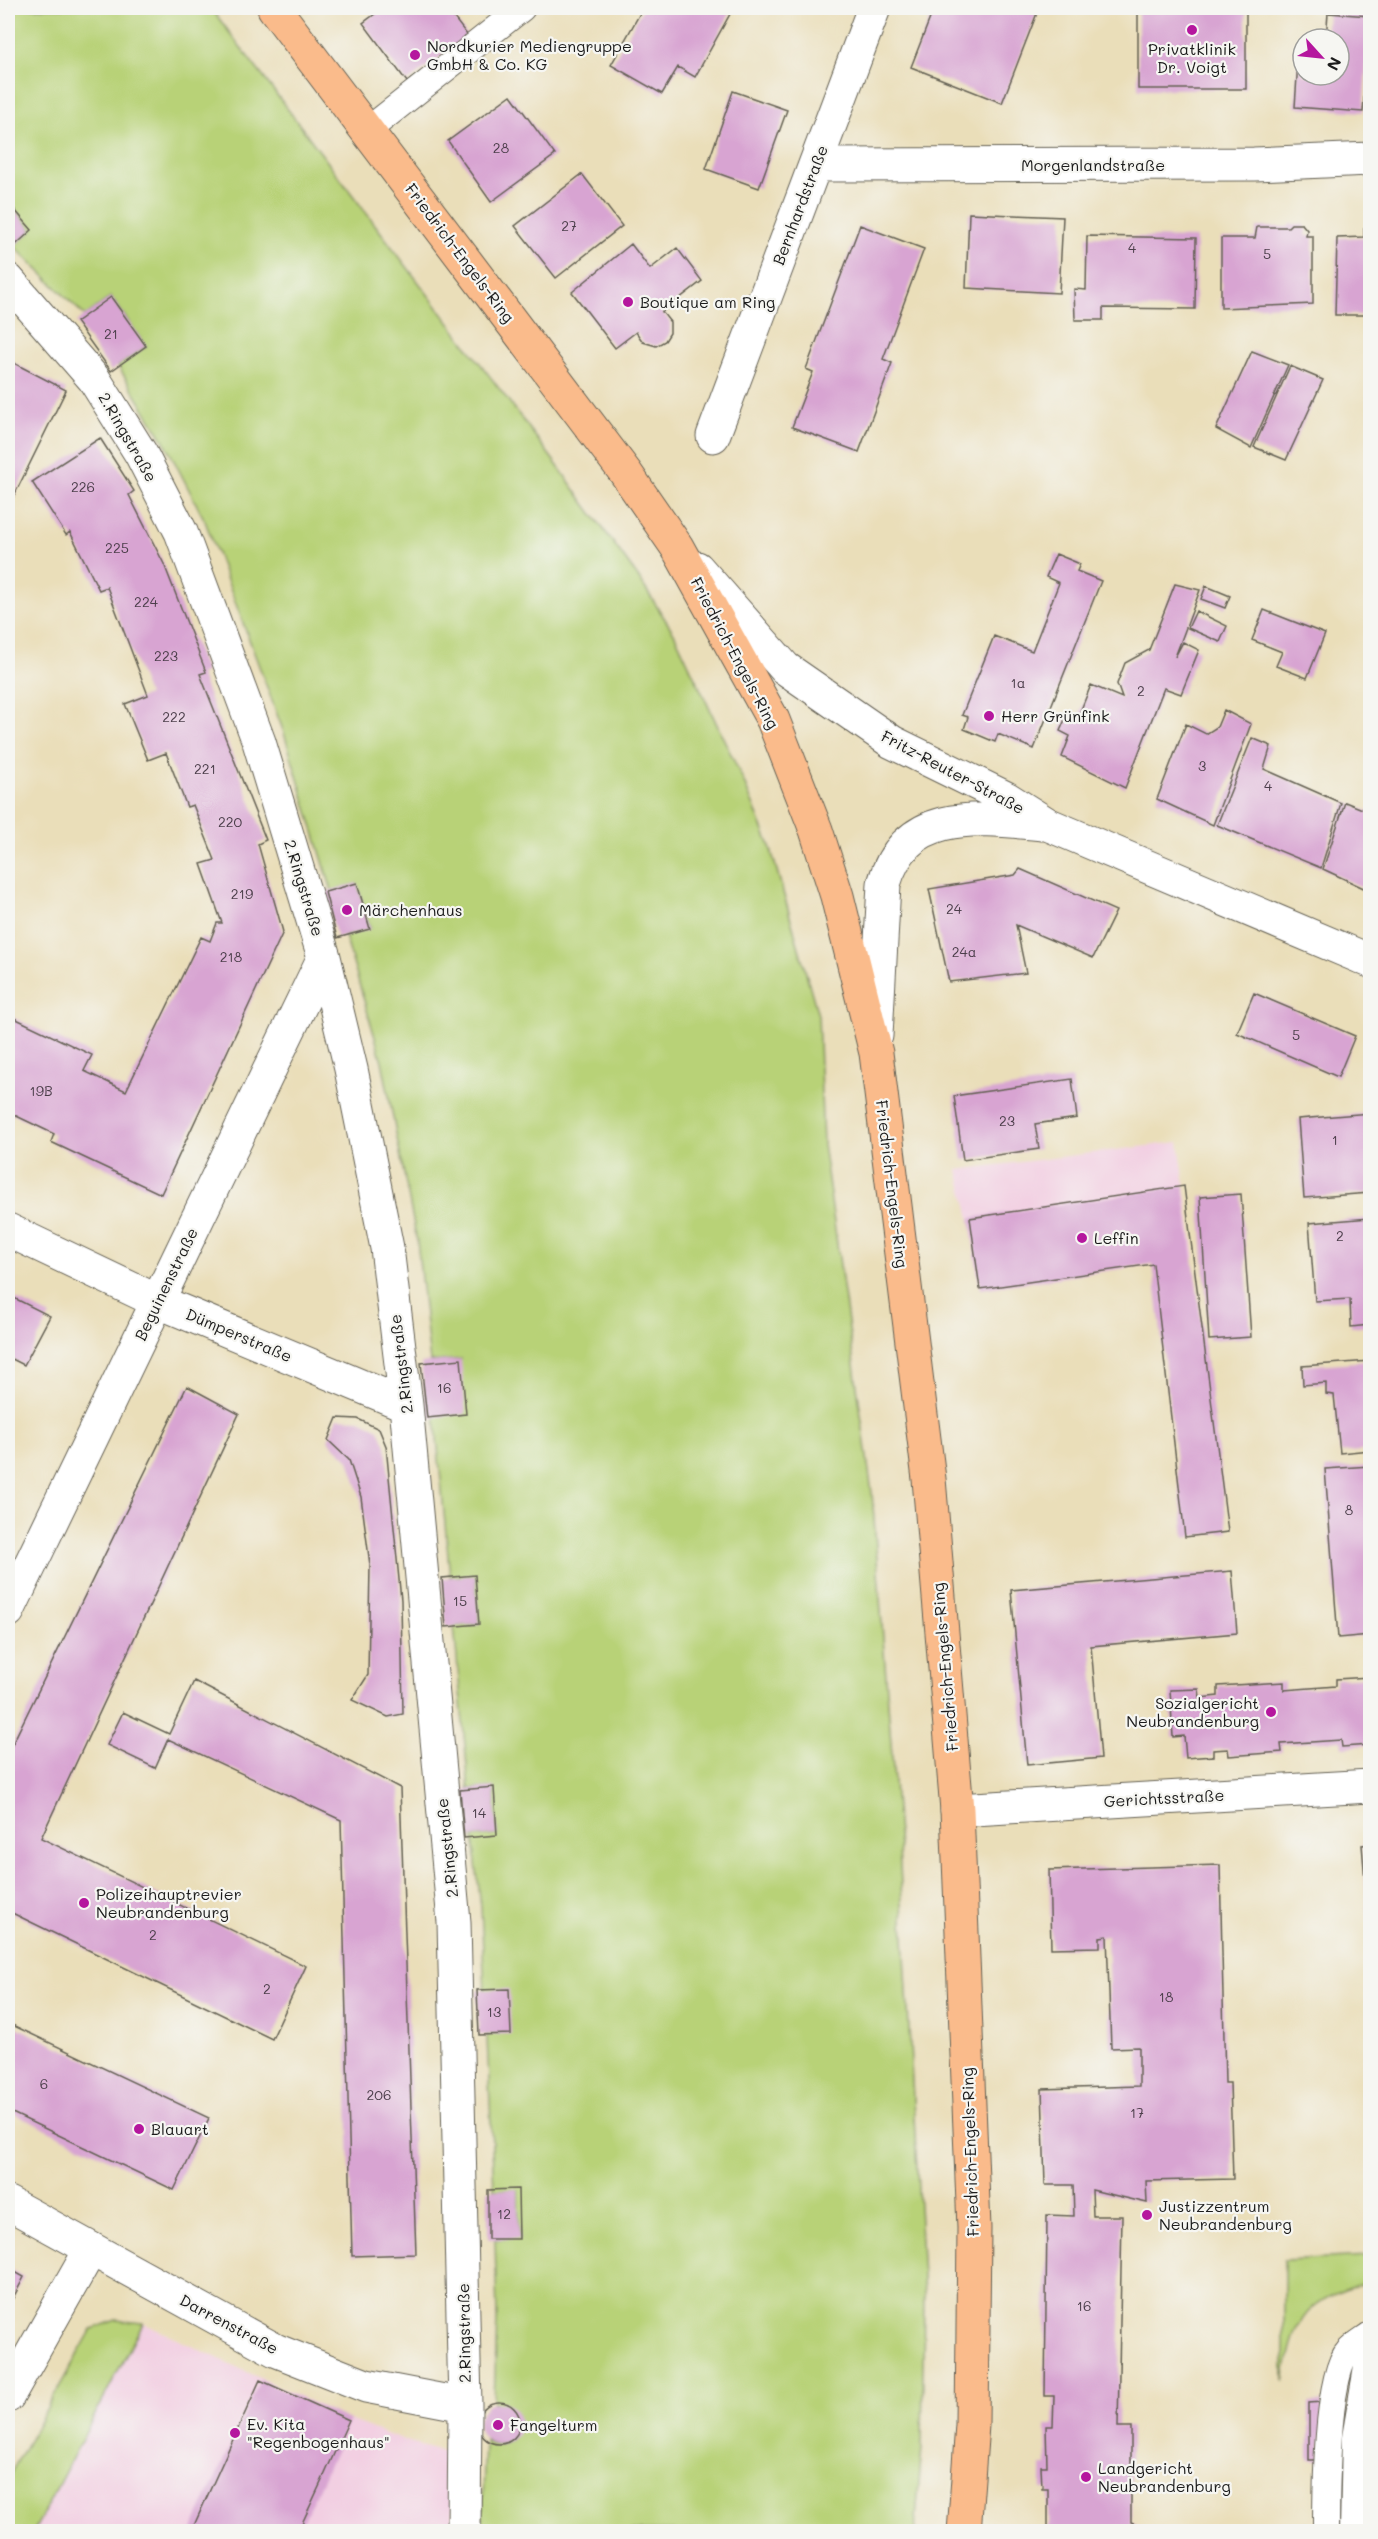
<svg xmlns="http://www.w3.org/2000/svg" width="1378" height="2539" font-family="Mali,sans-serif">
	<rect width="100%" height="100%" fill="#f6f6f2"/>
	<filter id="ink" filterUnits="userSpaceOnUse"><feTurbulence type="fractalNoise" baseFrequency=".0167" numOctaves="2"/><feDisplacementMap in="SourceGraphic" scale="12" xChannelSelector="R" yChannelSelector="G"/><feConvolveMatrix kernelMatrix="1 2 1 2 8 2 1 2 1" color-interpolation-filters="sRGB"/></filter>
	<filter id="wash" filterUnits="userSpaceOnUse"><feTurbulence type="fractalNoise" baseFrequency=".008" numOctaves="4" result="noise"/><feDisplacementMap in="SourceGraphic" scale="24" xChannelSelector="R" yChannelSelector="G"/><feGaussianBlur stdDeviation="1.35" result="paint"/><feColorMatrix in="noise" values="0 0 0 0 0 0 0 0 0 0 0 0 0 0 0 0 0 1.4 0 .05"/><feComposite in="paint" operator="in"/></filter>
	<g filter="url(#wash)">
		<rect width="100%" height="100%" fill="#eadeb9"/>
		<path fill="#f2cfe2" d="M1179 1142 1195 1258 980 1289 970 1218 958 1170Z
			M143 2323 349 2420 402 2440 454 2454 453 2531 34 2532Z"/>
		<path fill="#b8d277" stroke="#6a774a" stroke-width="1.5" d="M8 8H211L557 465 638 577 674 633 743 780 770 846 818 1015 823 1144 872 1493 899 1848 924 2295 922 2447 915 2531H482L485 2440C519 2460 536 2402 494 2403L497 2318 495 2239 519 2238 518 2190H494L481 1907 473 1837 497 1835 494 1788 469 1789 454 1626 479 1624 475 1576 450 1577 435 1417 461 1359 430 1362 417 1241 382 1061 345 936 370 928 357 884 332 891 284 733 205 521 164 441 118 366 146 346 111 297 85 316 14 246 32 230 8 202Z
			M1370 2256V2281C1305 2302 1296 2313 1284 2381V2260Z
			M116 2320 143 2323 34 2531H8V2478L92 2329Z"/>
		<g id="blocks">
			<path fill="#d8a4d2" d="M383 8H468L454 18 468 36 407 82 363 23Z
				M643 8H718L730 14 695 77 678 67 662 94 611 65Z
				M934 8H1039L1002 103 911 67Z
				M1138 8H1246V89H1138Z
				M1328 13 1370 16 1363 112 1295 107 1299 45H1303V75H1339V39H1326Z
				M733 91 787 110 759 188 706 169Z
				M511 95 555 155 491 202 448 141Z
				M582 174 622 226 556 278 515 226Z
				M8 202 32 230 10 250 8 248Z
				M969 213 1063 217 1059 293 966 288Z
				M1291 224H1302L1307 230 1306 236H1313V304L1221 308V238H1255L1257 227H1288Z
				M860 225 924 249 883 359 892 363 859 452 792 427 813 372 806 369Z
				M1364 228H1370V315H1335L1337 238 1364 237Z
				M1087 236 1196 238 1195 309 1103 308V320H1075L1074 289 1086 290Z
				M631 244 650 269 677 248 702 281 662 312 670 322V333L665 341 656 346 643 342 636 332 615 348 572 292Z
				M111 297 146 346 111 371 76 322Z
				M1252 351 1288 365 1251 448 1216 429Z
				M8 360 66 390 8 508Z
				M1290 366 1323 380 1286 460 1254 447Z
				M100 438 134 491 129 495 164 564 206 672 200 674 266 840 258 844 283 932 161 1194 51 1142 54 1134 8 1112V1015L92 1055 84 1071 126 1091 201 937 210 941 217 923H222L201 864 215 860 193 805 187 807 166 753 148 760 125 704 148 695 107 587 99 590 70 532 66 535 32 482Z
				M1056 554 1080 564 1077 571 1101 581 1034 749 998 734 995 742 964 729 968 717 962 715 994 636 1032 651 1059 583 1046 577Z
				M1175 584 1200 590 1175 657 1183 642 1199 650 1181 694 1164 688 1125 788 1062 757 1070 736 1060 731 1068 713 1078 717 1091 685 1122 698 1117 684 1125 663 1149 650Z
				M1206 586 1230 596 1225 608 1201 599Z
				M1264 610 1325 634 1307 678 1276 666 1282 652 1252 640Z
				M1196 611 1227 626 1220 642 1188 628Z
				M1224 710 1251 724 1213 825 1157 799 1186 724 1206 734 1217 727Z
				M1252 738 1271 746 1264 769 1341 803 1321 868 1217 825Z
				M1345 802 1370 812V891L1323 869Z
				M1020 869 1116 911 1093 958 1016 925 1026 973 949 982 929 889 1015 875Z
				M357 883 370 929 337 938 325 892Z
				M1254 993 1355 1036 1338 1077 1237 1033Z
				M1072 1079 1077 1118 1035 1124 1039 1149 963 1160 954 1096Z
				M1370 1113V1193L1304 1198 1298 1119Z
				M1184 1186 1228 1532 1185 1537 1153 1264 980 1289 970 1218Z
				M1241 1194 1251 1337 1209 1340 1200 1197Z
				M1370 1218V1325L1351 1327 1350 1299 1315 1301 1309 1223Z
				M8 1295 50 1316 24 1365 8 1357Z
				M461 1359 466 1414 427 1418 421 1363Z
				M1370 1361V1450L1340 1453 1334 1395 1326 1394V1383L1303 1385 1302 1366Z
				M187 1386 239 1414 41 1838 306 1966 272 2039 8 1911V1753Z
				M337 1418 358 1419 379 1429 386 1446 401 1600 403 1714 388 1717 352 1700 368 1675 370 1565 361 1497 349 1460 328 1440Z
				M1370 1466V1635L1338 1638 1325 1469Z
				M1232 1571 1237 1633 1091 1646 1101 1758 1027 1765 1011 1590Z
				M475 1575 479 1624 446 1627 442 1578Z
				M1370 1677V1745L1342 1747 1341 1740 1281 1744 1282 1752 1229 1756 1228 1749 1213 1750V1756L1186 1758 1184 1736 1173 1737 1170 1690 1199 1689 1200 1698 1218 1696V1686L1284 1682V1690L1336 1686V1679Z
				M194 1681 400 1788 416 2254 352 2256 341 1820 168 1739 155 1768 107 1745 123 1712 169 1734Z
				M494 1787 497 1835 464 1838 460 1790Z
				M1370 1844V1915H1368L1362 1845Z
				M1220 1865 1225 2083H1230L1233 2179 1146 2181 1147 2203 1092 2190 1093 2216H1122L1118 2427H1131V2522L1155 2532H1048V2489H1042L1041 2466H1047L1046 2426H1053L1054 2396H1045L1047 2215 1074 2216 1073 2185H1045L1042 2089 1139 2086V2047L1111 2048 1107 1936 1100 1937V1947L1051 1948 1049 1870Z
				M509 1989 511 2034 479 2035 477 1990Z
				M8 2023 209 2118 174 2190 8 2111Z
				M518 2189 519 2239H488V2190Z
				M8 2268 24 2277 8 2308Z
				M260 2380 349 2420 324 2476 298 2532H191Z
				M1322 2402V2460H1309V2403Z
				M478 2423a21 21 0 1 1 42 0a21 21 0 1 1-42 0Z"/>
		</g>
	</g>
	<g filter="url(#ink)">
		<use href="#blocks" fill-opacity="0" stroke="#646053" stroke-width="1.5"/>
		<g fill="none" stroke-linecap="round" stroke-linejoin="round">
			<defs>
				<path id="lane" d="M368 130 522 8
					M1326 2532C1326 2497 1326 2375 1348 2352 1354 2345 1363 2340 1370 2335
					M1353 2532 1355 2438 1370 2350"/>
				<path id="street" d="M816 165 1254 164 1370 159
					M8 280 94 379 141 454 181 532 259 742 324 957 351 1069 387 1248 406 1405 454 1922 465 2405 464 2532
					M713 436 874 8
					M697 568 785 668 892 742 1006 798 1047 824 1370 961
					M876 1036 884 884C906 807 979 818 1042 824
					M8 1230 157 1301 406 1405
					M8 1611 324 957
					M957 1810 1370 1786
					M8 2203 275 2350 366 2386 465 2405
					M8 2396 91 2249"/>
				<path id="primary" d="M274 8 625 472 677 547 773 720 816 830 837 896 876 1053 929 1479 957 1810 974 2228 972 2425 964 2532"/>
			</defs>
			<use href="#lane" stroke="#646053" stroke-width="28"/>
			<use href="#street" stroke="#646053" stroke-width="35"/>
			<use href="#primary" stroke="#646053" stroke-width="35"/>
			<use href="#lane" stroke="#fff" stroke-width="26"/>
			<use href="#street" stroke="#fff" stroke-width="33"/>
			<use href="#primary" stroke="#fabb8b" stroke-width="33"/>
		</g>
	</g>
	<g fill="#b5179e" stroke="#f6f6f2" stroke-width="2">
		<circle cx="1192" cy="30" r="6"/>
		<circle cx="415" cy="55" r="6"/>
		<circle cx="628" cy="302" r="6"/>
		<circle cx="989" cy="716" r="6"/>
		<circle cx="347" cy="910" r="6"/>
		<circle cx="1082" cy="1238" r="6"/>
		<circle cx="1271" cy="1712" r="6"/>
		<circle cx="84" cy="1903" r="6"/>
		<circle cx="139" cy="2129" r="6"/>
		<circle cx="1147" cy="2215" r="6"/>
		<circle cx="498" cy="2425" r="6"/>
		<circle cx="235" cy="2433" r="6"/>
		<circle cx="1086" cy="2477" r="6"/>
	</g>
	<g text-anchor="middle" stroke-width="4.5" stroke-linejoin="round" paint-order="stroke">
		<g font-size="14" fill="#4b3e4a">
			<text x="501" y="153">28</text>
			<text x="569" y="231">27</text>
			<text x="1132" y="253">4</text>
			<text x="1267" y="259">5</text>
			<text x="111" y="339">21</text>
			<text x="83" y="492">226</text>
			<text x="117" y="553">225</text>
			<text x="146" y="607">224</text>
			<text x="166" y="661">223</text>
			<text x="1018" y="688">1a</text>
			<text x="1141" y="696">2</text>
			<text x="174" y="722">222</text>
			<text x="1202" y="771">3</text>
			<text x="205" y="774">221</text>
			<text x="1268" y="791">4</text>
			<text x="230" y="827">220</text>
			<text x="242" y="899">219</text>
			<text x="954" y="914">24</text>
			<text x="964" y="957">24a</text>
			<text x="231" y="962">218</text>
			<text x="1296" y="1040">5</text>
			<text x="41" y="1096">19B</text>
			<text x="1007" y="1126">23</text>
			<text x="1335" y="1145">1</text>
			<text x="1340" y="1241">2</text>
			<text x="444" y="1393">16</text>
			<text x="1349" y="1515">8</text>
			<text x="460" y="1606">15</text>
			<text x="479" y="1818">14</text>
			<text x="153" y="1940">2</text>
			<text x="267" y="1994">2</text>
			<text x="1166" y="2002">18</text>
			<text x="494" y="2017">13</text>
			<text x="44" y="2089">6</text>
			<text x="379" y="2100">206</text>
			<text x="1137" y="2118">17</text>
			<text x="504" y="2219">12</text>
			<text x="1084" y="2311">16</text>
		</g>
		<g font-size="16" fill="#1c1c1c" stroke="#f6f6f2" text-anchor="start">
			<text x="427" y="52">Nordkurier Mediengruppe<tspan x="427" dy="18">GmbH &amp; Co. KG</tspan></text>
			<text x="1192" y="55" text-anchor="middle">Privatklinik<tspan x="1192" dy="18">Dr. Voigt</tspan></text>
			<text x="640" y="308">Boutique am Ring</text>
			<text x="1001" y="722">Herr Grünfink</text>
			<text x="359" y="916">Märchenhaus</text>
			<text x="1094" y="1244">Leffin</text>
			<text x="1259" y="1709" text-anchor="end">Sozialgericht<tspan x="1259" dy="18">Neubrandenburg</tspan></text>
			<text x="96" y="1900">Polizeihauptrevier<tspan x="96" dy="18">Neubrandenburg</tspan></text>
			<text x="151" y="2135">Blauart</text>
			<text x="1159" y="2212">Justizzentrum<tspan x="1159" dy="18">Neubrandenburg</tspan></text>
			<text x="247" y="2430">Ev. Kita<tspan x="247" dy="18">"Regenbogenhaus"</tspan></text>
			<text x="510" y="2431">Fangelturm</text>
			<text x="1098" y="2474">Landgericht<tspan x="1098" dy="18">Neubrandenburg</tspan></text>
		</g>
		<g font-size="16" fill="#1c1c1c" stroke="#f6f6f2">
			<text x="1093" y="171">Morgenlandstraße</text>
			<text transform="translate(800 205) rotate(-69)" y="6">Bernhardstraße</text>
			<text transform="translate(460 253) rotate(53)" y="6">Friedrich-Engels-Ring</text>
			<text transform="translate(128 437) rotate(60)" y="6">2.Ringstraße</text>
			<text transform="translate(735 653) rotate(62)" y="6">Friedrich-Engels-Ring</text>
			<text transform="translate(953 772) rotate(28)" y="6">Fritz-Reuter-Straße</text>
			<text transform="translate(304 888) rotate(73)" y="6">2.Ringstraße</text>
			<text transform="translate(892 1184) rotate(83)" y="6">Friedrich-Engels-Ring</text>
			<text transform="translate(166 1284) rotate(-64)" y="6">Beguinenstraße</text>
			<text transform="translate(239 1335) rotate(23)" y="6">Dümperstraße</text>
			<text transform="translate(401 1364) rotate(-97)" y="6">2.Ringstraße</text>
			<text transform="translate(945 1667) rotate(-95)" y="6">Friedrich-Engels-Ring</text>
			<text transform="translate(1164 1798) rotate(-3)" y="6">Gerichtsstraße</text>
			<text transform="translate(447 1848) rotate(-96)" y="6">2.Ringstraße</text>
			<text transform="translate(970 2152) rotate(-92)" y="6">Friedrich-Engels-Ring</text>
			<text transform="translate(229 2324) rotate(28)" y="6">Darrenstraße</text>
			<text transform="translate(464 2333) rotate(-91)" y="6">2.Ringstraße</text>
		</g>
	</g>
	<rect width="1378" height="2539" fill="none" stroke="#f6f6f2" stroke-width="30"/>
	<g transform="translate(1321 57) rotate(117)"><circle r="28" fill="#f6f6f2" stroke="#9f9f9c" stroke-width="1.5"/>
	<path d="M0-4.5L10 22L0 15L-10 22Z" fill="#b5179e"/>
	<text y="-9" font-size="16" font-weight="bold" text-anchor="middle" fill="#1c1c1c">N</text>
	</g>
</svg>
